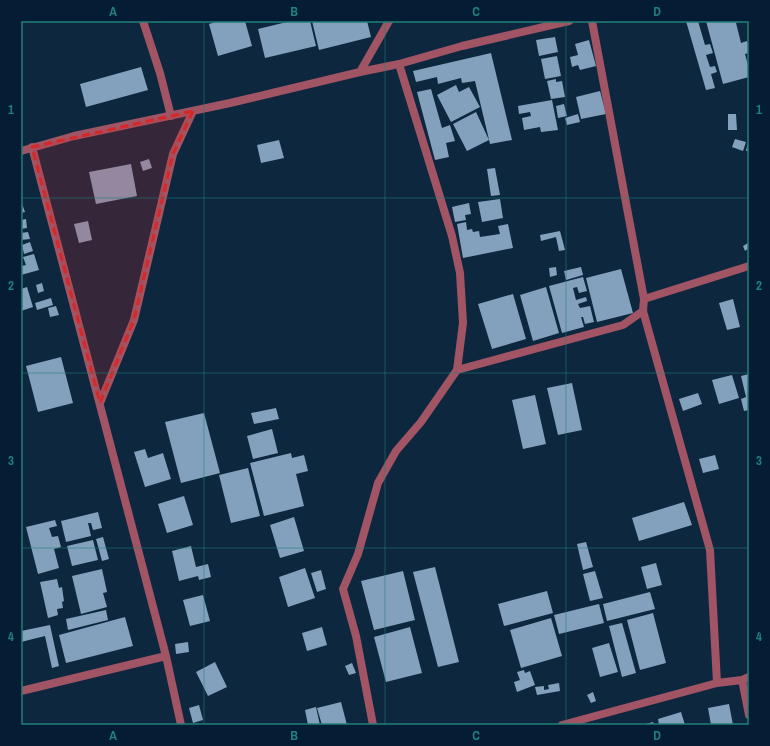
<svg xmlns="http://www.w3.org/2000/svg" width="770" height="746" font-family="'Archivo Narrow',sans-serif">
	<rect width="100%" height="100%" fill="#0d273e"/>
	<path fill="#83a0bd" d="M219 21H245L252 46 218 56 209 24Z
		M291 21H310L316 46 265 58 258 29Z
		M312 21H367L371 37 319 50Z
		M686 21H698L705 45 710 44 713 53 706 55 710 67 715 66 717 72 711 74 715 88 706 90Z
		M706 21H742L736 23 741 43 747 41 749 48V53L745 54 749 69V77L723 84Z
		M555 37 558 52 539 56 536 40Z
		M589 40 596 66 580 70 578 65 572 67 570 57 578 55 575 44Z
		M491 53 512 140 490 144 475 81 462 83 461 78 438 84 437 77 416 82 413 71Z
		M557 56 561 76 545 79 541 59Z
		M141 67 148 90 86 107 80 84Z
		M556 79V82L562 81 565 97 551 99 547 81Z
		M456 85 459 92 469 87 480 107 451 122 437 95Z
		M431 89 442 128 450 125 455 141 446 143 449 157 435 160 417 92Z
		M600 91 606 114 581 119 576 97Z
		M552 100 558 130 541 132 540 127 524 130 522 118 531 116 530 112 519 114 518 106Z
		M564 104 567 116 558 118 556 106Z
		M476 112 489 140 467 151 453 124Z
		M578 114 580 122 567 125 565 118Z
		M728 114H736L737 130H728Z
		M735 139 746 142 743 151 732 147Z
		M279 140 284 158 261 163 257 145Z
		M748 142H749V151H746Z
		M149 159 152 168 143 171 140 162Z
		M131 164 137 196 96 204 89 172Z
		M495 168 500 195 491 196 487 169Z
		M500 199 503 218 482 222 478 202Z
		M21 201 25 212 21 213Z
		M469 203 471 214 465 215 466 220 455 222 452 207Z
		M26 219 27 228 21 229V220Z
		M88 221 92 240 79 243 74 224Z
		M466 222 467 230 472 229 473 232 479 231 480 237 500 234 498 226 508 224 513 248 463 258 457 224Z
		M560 231 565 250 559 251 556 237 541 241 540 235Z
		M28 232 30 239 21 240V233Z
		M30 242 33 251 24 254 22 245Z
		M748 243 749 248 745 251 743 246Z
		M34 254 39 270 21 275V266L26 265 23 257Z
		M556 267 557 275 550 277 549 268Z
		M581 267 583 275 566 280 564 271Z
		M621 269 633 313 597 322 586 278Z
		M583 277 587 291 579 293 577 287 573 288 576 300 586 297 587 301 578 304 580 308 590 306 594 322 585 324 583 317H581L584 327 562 333 549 286Z
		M42 283 44 291 38 293 36 285Z
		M27 287 33 307 21 311V289Z
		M546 287 559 333 533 341 520 295Z
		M513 294 526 339 492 349 478 304Z
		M51 298 53 305 37 310 35 303Z
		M733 299 740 327 727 330 719 303Z
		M56 306 59 315 50 317 48 308Z
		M61 357 73 403 38 412 26 366Z
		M749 374V410L744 411 741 399 746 397 741 376Z
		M732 375 739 398 719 404 712 380Z
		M572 383 582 430 558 435 547 388Z
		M698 393 702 404 683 411 679 399Z
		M535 395 546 444 523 449 512 400Z
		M276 408 279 419 254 424 251 413Z
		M204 413 220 473 181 483 165 422Z
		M272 429 278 453 253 459 247 436Z
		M145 449 148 458 163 453 171 479 145 487 134 452Z
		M291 453 292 458 304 455 308 471 296 474 304 506 264 516 250 463Z
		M715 455 719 469 703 473 699 459Z
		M248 468 260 516 231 523 219 475Z
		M184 496 193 525 167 533 158 504Z
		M684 502 692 525 639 541 632 518Z
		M98 512 102 528 93 530 91 523H88L91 536 66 542 61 521Z
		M294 517 304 551 280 558 270 525Z
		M55 520 57 526 49 528 52 537 58 536 61 547 54 549 59 568 38 574 26 527Z
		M103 537 109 559 102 561 96 539Z
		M93 540 98 560 72 566 67 546Z
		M586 542 593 567 583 570 577 544Z
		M191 546 196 567 208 564 211 577 199 580 198 576 179 581 172 551Z
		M656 563 662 585 647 589 641 567Z
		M435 567 459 662 438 667 413 572Z
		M305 568 315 598 288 607 279 577Z
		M102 569 107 592 103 593 107 607 81 614 72 576Z
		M321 570 326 589 317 592 311 573Z
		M403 571 415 620 374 630 361 581Z
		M595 571 603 598 590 601 583 574Z
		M57 579 59 588 62 587 64 601 62 602 63 608 57 609 58 615 48 618 40 582Z
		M547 591 553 613 504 626 498 604Z
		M650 592 655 609 607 621 603 604Z
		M203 595 210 621 190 626 183 600Z
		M599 604 604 623 559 634 554 615Z
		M106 610 108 620 68 630 66 619Z
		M653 613 666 663 640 670 627 620Z
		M125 617 133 646 66 663 59 635Z
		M551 618 562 656 521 668 510 630Z
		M622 623 636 673 622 677 609 626Z
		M50 625 59 666 52 668 45 636 21 642V631Z
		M322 627 327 645 307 651 302 633Z
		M410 627 422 673 386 682 374 637Z
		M188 642 189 652 176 654 175 644Z
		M609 643 618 672 600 677 592 648Z
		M215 662 227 687 208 696 196 672Z
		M352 663 356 673 349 675 345 666Z
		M524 670 525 673 530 671 535 685 517 692 514 682 520 680 517 672Z
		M559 683 560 691 537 695 535 687 544 686V690L549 689 548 685Z
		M593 692 596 701 591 703 587 695Z
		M341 702 347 725H322L317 708Z
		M729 704 733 725H711L708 708Z
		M199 705 203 720 193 723 189 708Z
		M316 707 320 725H308L305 710Z
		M681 712 685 725H659L658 719Z
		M653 722 654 725H642Z"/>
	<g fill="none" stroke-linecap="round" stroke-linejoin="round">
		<path stroke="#a15463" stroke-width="8" d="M143 21 160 73 171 116
			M360 72 389 21
			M32 147 166 656 181 725
			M21 151 74 136 230 103 360 72 399 64 462 46 569 21
			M644 299 749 266
			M643 311 710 550 717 683
			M457 370 623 325 643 311 644 299 592 21
			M100 403 134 320 173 154 193 111
			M742 680 749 715
			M21 691 166 656
			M373 725 356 636 343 589 358 554 378 483 396 451 421 422 457 370 463 323 460 273 452 236 399 64
			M562 725 717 683 742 680 749 677"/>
	</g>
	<path fill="#d62828" fill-opacity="0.2" stroke="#d62828" stroke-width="3" stroke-dasharray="8 5" stroke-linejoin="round" d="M193 111 173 154 134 320 100 403 32 147Z"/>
	<path fill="none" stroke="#22807a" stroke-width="1" stroke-opacity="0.55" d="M204 21V725M385 21V725M566 21V725M21 198H749M21 373H749M21 548H749"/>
	<rect width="770" height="746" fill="none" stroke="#041d34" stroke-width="44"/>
	<rect x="22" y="22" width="726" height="702" fill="none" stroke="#22807a" stroke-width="1.5"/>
	<g font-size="13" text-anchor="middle" font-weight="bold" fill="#22807a">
		<text x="113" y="16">A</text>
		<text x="294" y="16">B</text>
		<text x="476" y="16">C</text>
		<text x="657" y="16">D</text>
		<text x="11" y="114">1</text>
		<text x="759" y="114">1</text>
		<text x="11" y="290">2</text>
		<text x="759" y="290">2</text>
		<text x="11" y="465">3</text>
		<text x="759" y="465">3</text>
		<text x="11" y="641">4</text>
		<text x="759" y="641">4</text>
		<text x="113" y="740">A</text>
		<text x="294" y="740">B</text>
		<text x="476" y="740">C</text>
		<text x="657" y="740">D</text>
	</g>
</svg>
